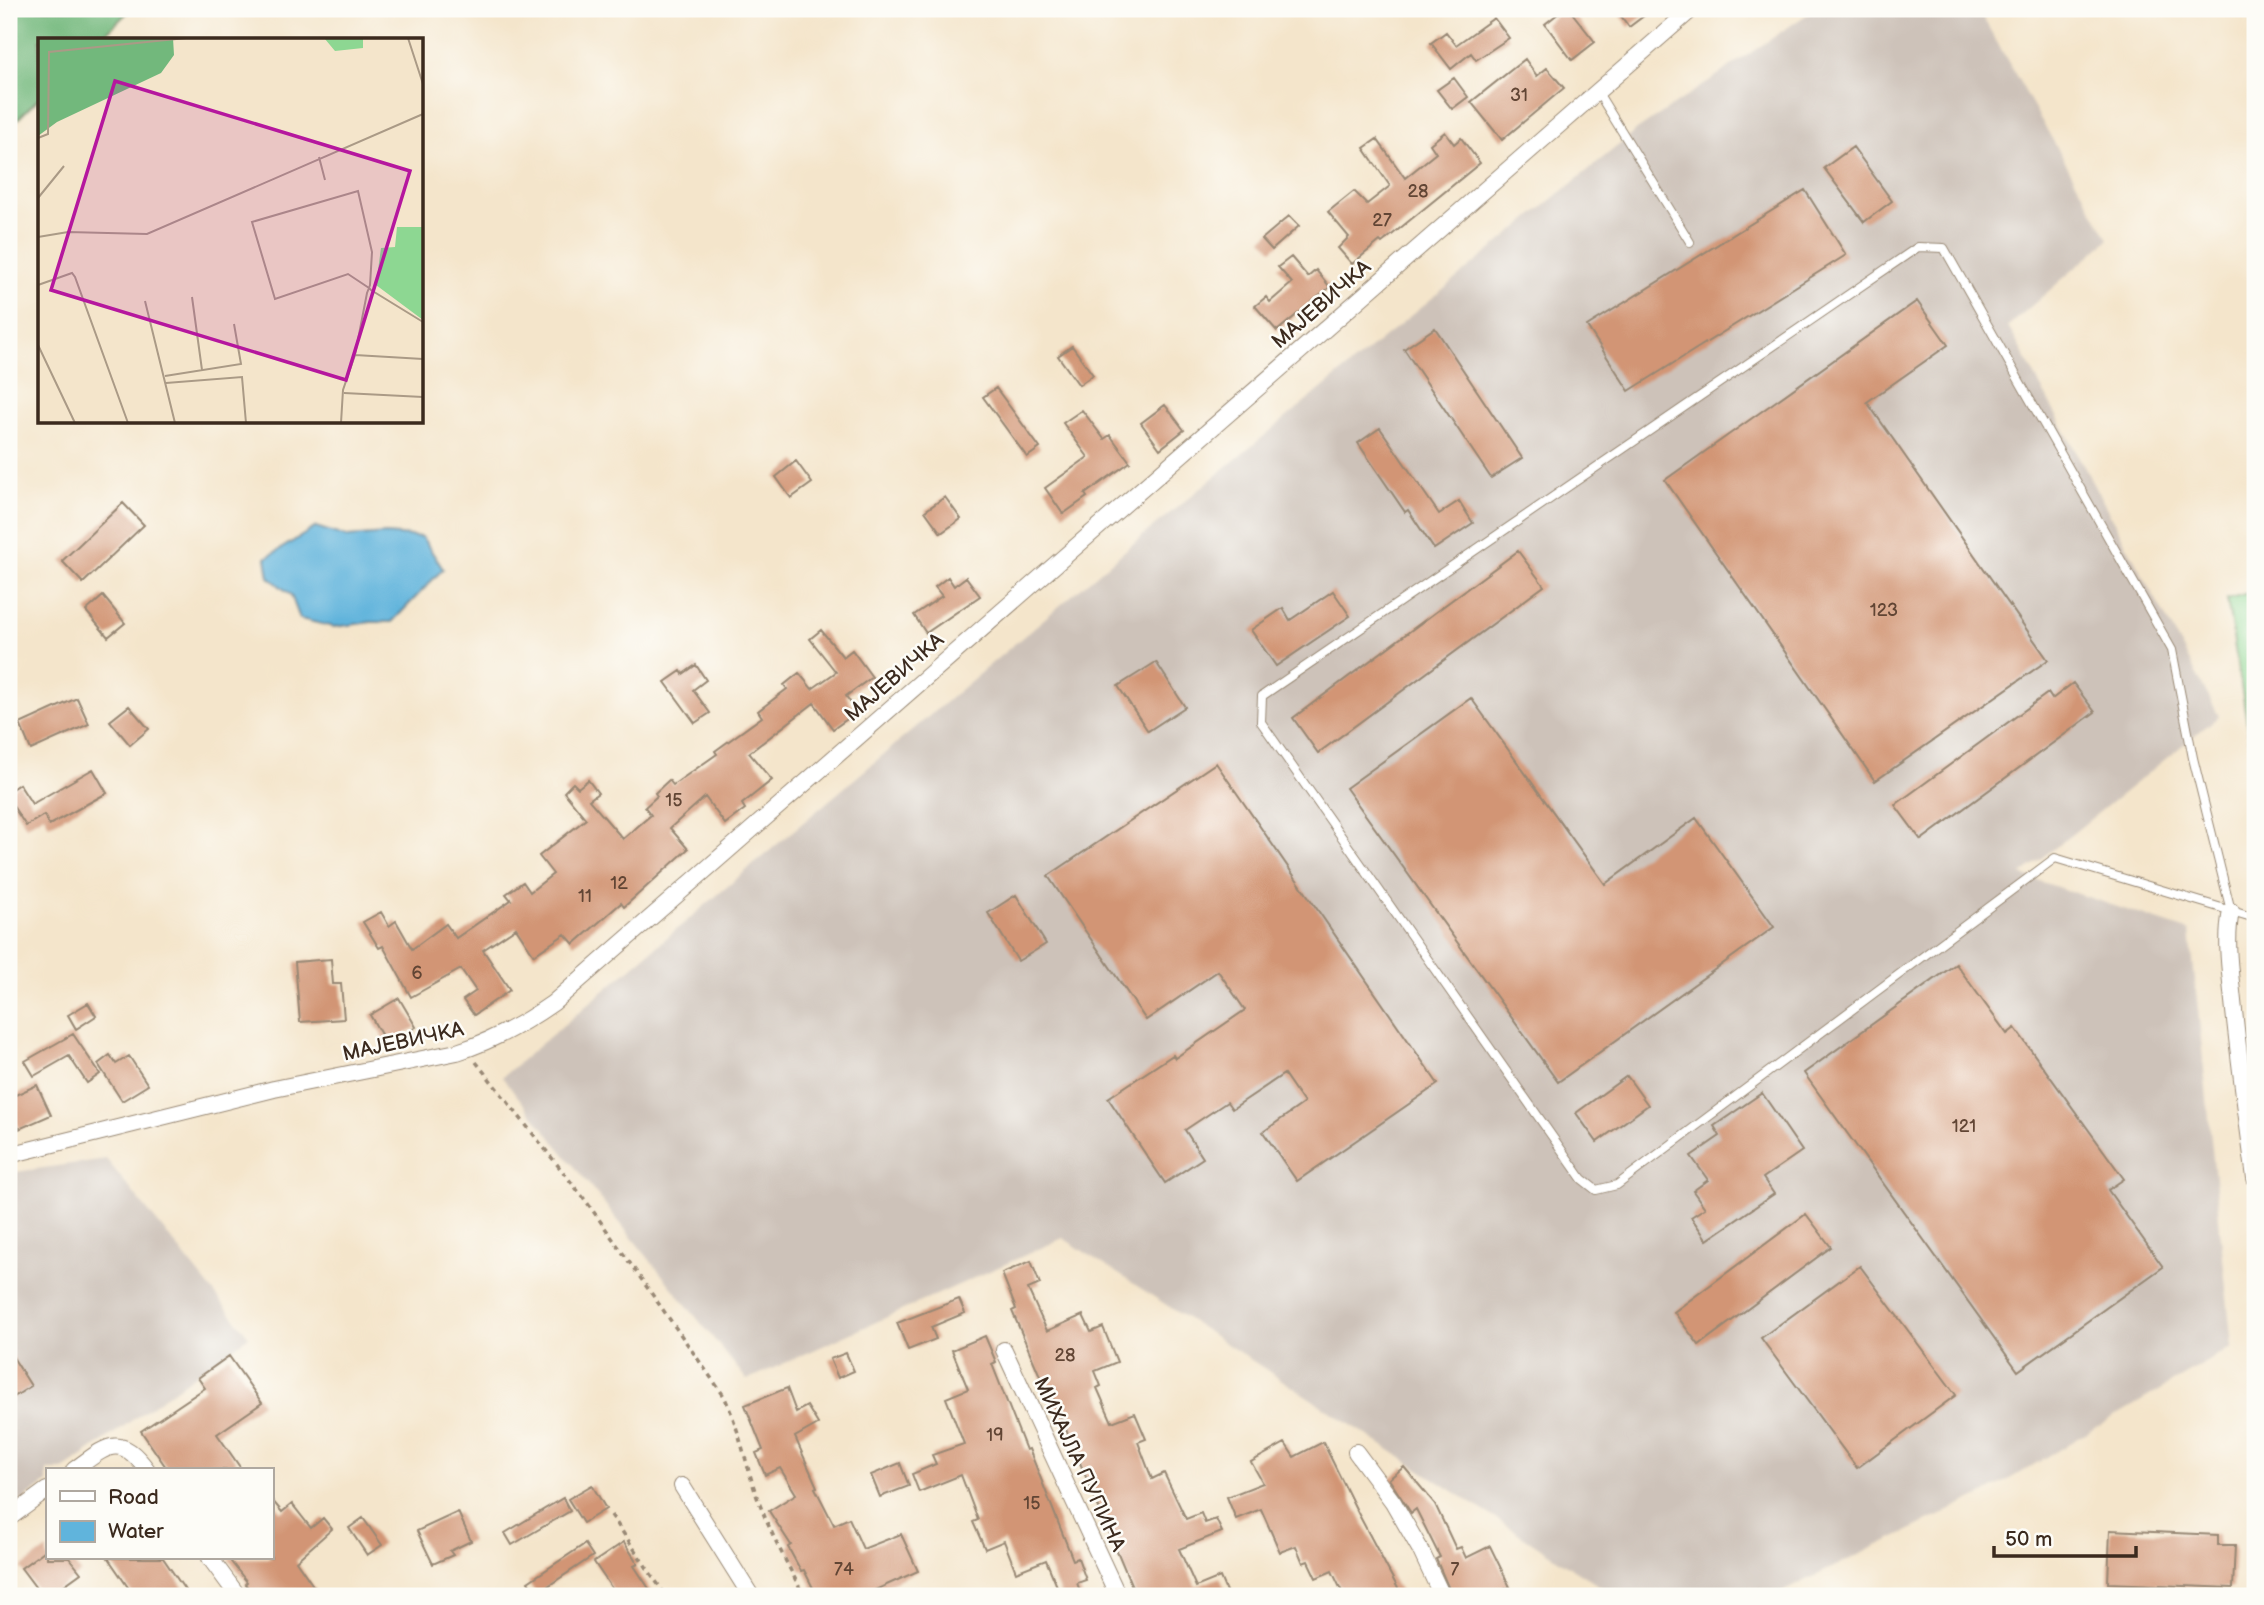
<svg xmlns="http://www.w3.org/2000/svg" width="2264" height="1605" font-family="'Balsamiq Sans',sans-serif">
	<rect width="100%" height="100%" fill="#fdfcf7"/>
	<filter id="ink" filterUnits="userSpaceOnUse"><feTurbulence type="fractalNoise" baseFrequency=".0143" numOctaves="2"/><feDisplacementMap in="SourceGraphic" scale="14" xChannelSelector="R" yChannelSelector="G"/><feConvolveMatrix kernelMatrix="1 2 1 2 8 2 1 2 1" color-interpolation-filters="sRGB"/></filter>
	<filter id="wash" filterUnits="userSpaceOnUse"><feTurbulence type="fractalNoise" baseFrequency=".00686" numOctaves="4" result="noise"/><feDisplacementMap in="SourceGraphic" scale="28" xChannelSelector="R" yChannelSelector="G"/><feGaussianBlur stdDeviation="1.57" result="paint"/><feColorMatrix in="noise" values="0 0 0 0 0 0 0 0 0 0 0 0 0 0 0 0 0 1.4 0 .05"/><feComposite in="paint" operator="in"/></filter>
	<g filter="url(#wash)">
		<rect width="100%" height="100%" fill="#f4e5cb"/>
		<path fill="#cdc2b9" d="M1815 9H1978L2109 239 2008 326 2219 716 2021 875 2190 931 2232 1347 1986 1493 1774 1596H1615L1063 1238 747 1380 502 1077 1141 537 1637 130Z
			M106 1159 249 1336 63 1470H47V1482L9 1510V1173Z"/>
		<path fill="#8dd792" stroke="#648058" stroke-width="2" d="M2255 591V772L2227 599Z"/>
		<path fill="#72b87c" stroke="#56714d" stroke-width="2" d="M9 9H131L99 40H40V97L9 128Z"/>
		<path fill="#60b4dc" stroke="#4e6f7d" stroke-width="2" d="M316 527 347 537 386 534 422 537 443 569 392 622H371L334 627 300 619 291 595 269 577 266 558Z"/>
		<g id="blocks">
			<path fill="#d29575" d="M1564 9H1569L1595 42 1572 60 1545 24Z
				M1616 9H1653L1629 27Z
				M1494 18 1509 38 1476 60 1471 53 1451 69 1431 43 1446 32 1456 45Z
				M1525 59 1537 76 1547 68 1564 88 1502 140 1471 102Z
				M1454 78 1468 97 1452 109 1437 90Z
				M1445 132 1454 144 1461 138 1480 163 1382 243 1380 241 1352 264 1338 248 1349 237 1328 212 1354 191 1367 204 1390 186 1364 148 1377 139 1405 178 1436 153 1430 144Z
				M1853 147 1892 201 1864 222 1824 168Z
				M1805 190 1846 255 1629 391 1587 326Z
				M1289 216 1299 226 1272 250 1262 239Z
				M1291 257 1308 277 1316 270 1330 287 1277 331 1255 306 1266 297 1270 302 1292 283 1278 267Z
				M1917 301 1948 345 1867 402 2048 660 1875 781 1665 480Z
				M1435 328 1522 458 1491 478 1404 349Z
				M1072 346 1093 375 1079 385 1058 356Z
				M996 388 1040 448 1027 457 983 397Z
				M1165 405 1184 430 1160 449 1141 423Z
				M1082 410 1104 439 1110 435 1130 462 1085 494 1087 497 1063 514 1045 488 1088 457 1063 423Z
				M1380 428 1439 514 1459 501 1473 523 1434 549 1408 510 1405 512 1358 443Z
				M796 461 812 483 791 498 776 477Z
				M945 497 961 519 941 533 925 511Z
				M123 503 144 525 83 583 62 561Z
				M1518 551 1544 586 1318 753 1293 718Z
				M948 577 954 586 966 577 980 596 926 633 914 615 942 596 935 587Z
				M1333 591 1350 616 1276 666 1251 630 1283 608 1290 620Z
				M103 596 125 623 108 637 86 611Z
				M821 630 843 657 852 650 872 677 846 696 857 712 833 729 814 703 749 753 772 780 742 804 745 809 725 824 705 797 670 828 688 849 624 907 621 903 574 944 565 934 534 955 516 928 483 950 510 990 474 1015 463 1000 476 991 461 969 411 997 383 946 379 948 363 922 381 912 389 926 396 921 412 949 446 924 456 938 511 900 506 894 523 882 530 892 553 874 539 856 586 819 564 792 573 783 578 788 588 780 598 793 589 800 623 839 651 815 645 807 657 796 655 793 669 780 673 785 717 754 715 751 762 717 758 711 787 689 784 685 799 673 812 689 836 672 810 639Z
				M1156 662 1185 707 1148 731 1118 686Z
				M696 665 706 680 693 690 710 713 695 723 665 682 681 671 683 674Z
				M2073 683 2095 712 1921 840 1895 805 2048 693 2052 699Z
				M77 698 89 724 31 750 20 724Z
				M1471 698 1605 884 1696 818 1774 927 1558 1082 1346 788Z
				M129 706 149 729 130 745 110 721Z
				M1216 763 1438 1084 1297 1181 1263 1132 1304 1103 1284 1074 1232 1109 1227 1102 1185 1130 1203 1158 1165 1183 1108 1098 1173 1055 1175 1058 1245 1010 1218 971 1146 1020 1048 876Z
				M93 769 107 793 49 825 44 815 26 826 9 800V791L19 784 32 804Z
				M1016 895 1046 944 1018 961 988 913Z
				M331 959 333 984H341L344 1019 300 1022 295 962Z
				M1956 964 2007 1034 2015 1028 2124 1179 2108 1190 2163 1267 2018 1371 1804 1073Z
				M399 998 416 1027 387 1045 370 1015Z
				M88 1003 96 1016 76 1029 68 1015Z
				M73 1034 100 1074 87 1083 69 1056 34 1076 25 1061Z
				M110 1055 116 1064 129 1056 148 1085 122 1101 98 1064Z
				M1627 1076 1648 1105 1597 1142 1576 1113Z
				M37 1085 51 1115 19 1129 9 1107V1098Z
				M1762 1093 1802 1151 1763 1178 1774 1194 1707 1240 1691 1217 1705 1208 1693 1191 1708 1180 1691 1156 1720 1136 1714 1126Z
				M1806 1214 1831 1247 1699 1345 1674 1312Z
				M1031 1261 1040 1284 1028 1289 1047 1331 1083 1315 1091 1332 1103 1327 1117 1362 1095 1371 1101 1386 1097 1388 1112 1422 1135 1413 1146 1439 1138 1442 1152 1479 1164 1473 1186 1519 1201 1513 1205 1523 1216 1519 1222 1532 1179 1549 1196 1587 1220 1577 1228 1596H1136L1046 1382 1043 1383 1012 1311 1016 1309 1002 1273Z
				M1860 1266 1956 1395 1857 1468 1761 1338Z
				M959 1299 965 1313 931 1327 936 1339 908 1350 897 1323Z
				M985 1336 996 1362 992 1364 1026 1450 1029 1449 1073 1560 1078 1558 1086 1580 1077 1583 1082 1596H1061L1046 1560 1016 1572 1004 1541 985 1549 973 1522 978 1520 961 1475 919 1492 912 1474 936 1464 932 1455 964 1444 946 1398 968 1389 952 1350Z
				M9 1351 31 1386 9 1400Z
				M846 1353 854 1371 838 1378 830 1359Z
				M229 1356 262 1403 217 1434 242 1470H168L141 1431 205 1388 198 1378Z
				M787 1388 796 1412 807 1406 818 1424 795 1437 817 1487 815 1488 834 1525 849 1518 863 1549 901 1534 918 1571 873 1591 876 1596H817L804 1570 801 1571 788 1547 791 1545 769 1511 796 1494 780 1468 765 1475 756 1453 763 1450 745 1405Z
				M1323 1442 1359 1515 1402 1596H1344L1332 1571 1316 1578 1308 1561 1303 1563 1296 1546 1280 1552 1261 1509 1236 1519 1227 1497 1263 1483 1251 1462 1285 1443 1294 1457Z
				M900 1463 909 1486 880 1497 871 1475Z
				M1404 1467 1435 1504 1456 1549 1461 1547 1466 1558 1490 1546 1510 1587 1490 1596H1452L1436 1559 1440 1557 1416 1509 1411 1513 1389 1479Z
				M592 1485 606 1509 583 1523 568 1499Z
				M563 1498 570 1511 512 1545 505 1533Z
				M271 1499 282 1512 292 1504 311 1528 323 1518 332 1529 296 1561 316 1590 307 1596H255L245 1584 247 1582 228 1558H271Z
				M458 1512 471 1541 450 1551 453 1555 433 1564 417 1531Z
				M363 1518 382 1545 367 1555 349 1528Z
				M2110 1530 2218 1535V1545H2235L2233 1588 2108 1583Z
				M624 1542 638 1564 634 1566 654 1596H617L594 1562Z
				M585 1544 593 1556 536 1594 528 1582Z
				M47 1549V1558H69L81 1573 49 1596H42L21 1568Z
				M108 1558H163L189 1596H134Z"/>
		</g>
	</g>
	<g filter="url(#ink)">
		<use href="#blocks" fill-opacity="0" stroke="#988874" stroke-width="2"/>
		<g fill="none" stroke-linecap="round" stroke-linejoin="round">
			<defs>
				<path id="service" d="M1597 91 1690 242
					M2231 911 2193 758 2172 650 1944 248 1918 247 1262 696 1261 722 1582 1179 1596 1190 1617 1185 2055 858 2255 918"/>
				<path id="minor" d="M2231 911C2225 941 2230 971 2233 1001 2239 1061 2247 1119 2255 1178
					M9 1155 274 1089 457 1052C493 1041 523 1024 553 1003L1692 9
					M1004 1350 1118 1596
					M1356 1452 1393 1502 1420 1549 1442 1596
					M74 1470C106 1447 119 1431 147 1470
					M682 1486 751 1596
					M9 1518 47 1490
					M210 1558 238 1596"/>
			</defs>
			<use href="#service" stroke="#988874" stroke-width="10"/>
			<use href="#minor" stroke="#988874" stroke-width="18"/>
			<path stroke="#988874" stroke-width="3.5" stroke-dasharray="5 5" stroke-linecap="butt" d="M476 1062 586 1201 724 1396C739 1428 745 1461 756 1494 768 1529 787 1563 804 1596
				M611 1515 666 1596"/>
			<use href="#service" stroke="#fff" stroke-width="8"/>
			<use href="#minor" stroke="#fff" stroke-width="16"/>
		</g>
	</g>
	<g text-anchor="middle" stroke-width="5" stroke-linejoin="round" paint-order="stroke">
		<g font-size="18" fill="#614534">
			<text x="1519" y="101">31</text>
			<text x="1418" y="197">28</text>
			<text x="1382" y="226">27</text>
			<text x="1884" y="616">123</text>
			<text x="674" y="806">15</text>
			<text x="619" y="889">12</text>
			<text x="585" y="902">11</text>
			<text x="417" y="979">6</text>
			<text x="1964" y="1132">121</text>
			<text x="1065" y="1361">28</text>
			<text x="995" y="1441">19</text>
			<text x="1032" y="1509">15</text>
			<text x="844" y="1575">74</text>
			<text x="1455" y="1575">7</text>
		</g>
		<g font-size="21" fill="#3b2a1e" stroke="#fdfcf7">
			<text transform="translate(1321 304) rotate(-41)" y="7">МАЈЕВИЧКА</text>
			<text transform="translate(894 677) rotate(-41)" y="7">МАЈЕВИЧКА</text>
			<text transform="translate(403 1041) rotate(-12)" y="7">МАЈЕВИЧКА</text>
			<text transform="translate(1080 1464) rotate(65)" y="7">МИХАЈЛА ПУПИНА</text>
		</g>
	</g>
	<g transform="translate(38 38)">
		<rect width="385" height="385" fill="#f4e5cb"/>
		<path d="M325 0V10L297 13 287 1ZM359 189H385V282L338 247 343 210 357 209Z" fill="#8dd792"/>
		<path d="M0 0H135L136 17 123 35 19 84 0 98Z" fill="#72b87c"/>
		<path fill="none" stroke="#aa9a86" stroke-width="2" d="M370 0 385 46M0 100 10 96 11 14 148 0M281 119 287 142M0 160 26 128M0 199 30 194 109 196 385 76M0 247 34 235 37 239 90 385M154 259 164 332M107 263 137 385M0 307 37 385M317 317 385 321M127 338 203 326 196 286M128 345 204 339 208 385M306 355 385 359M303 385 305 352 317 317 329 255 331 250 332 247 334 214 320 153 214 184 237 261 310 236 331 250 333 252 385 284"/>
		<path fill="#b5179e" fill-opacity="0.15" stroke="#b5179e" stroke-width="3.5" d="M77 43 372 133 308 342 13 252Z"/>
		<rect width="385" height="385" fill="none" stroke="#3b2a1e" stroke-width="3.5"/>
	</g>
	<rect width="2264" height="1605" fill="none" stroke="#fdfcf7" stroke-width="35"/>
	<rect x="46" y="1468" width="228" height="91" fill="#fdfcf7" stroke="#afa8a0" stroke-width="2"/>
	<rect x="60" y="1491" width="35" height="10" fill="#ffffff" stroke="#afa8a0" stroke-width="2"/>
	<text x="108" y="1504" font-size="21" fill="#3b2a1e">Road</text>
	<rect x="60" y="1521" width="35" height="21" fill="#60b4dc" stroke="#afa8a0" stroke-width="2"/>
	<text x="108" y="1538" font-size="21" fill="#3b2a1e">Water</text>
	<path d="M1994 1546v10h142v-10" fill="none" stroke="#3b2a1e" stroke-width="3.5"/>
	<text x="2005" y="1546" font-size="21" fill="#3b2a1e" stroke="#fdfcf7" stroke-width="5" paint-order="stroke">50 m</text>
</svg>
